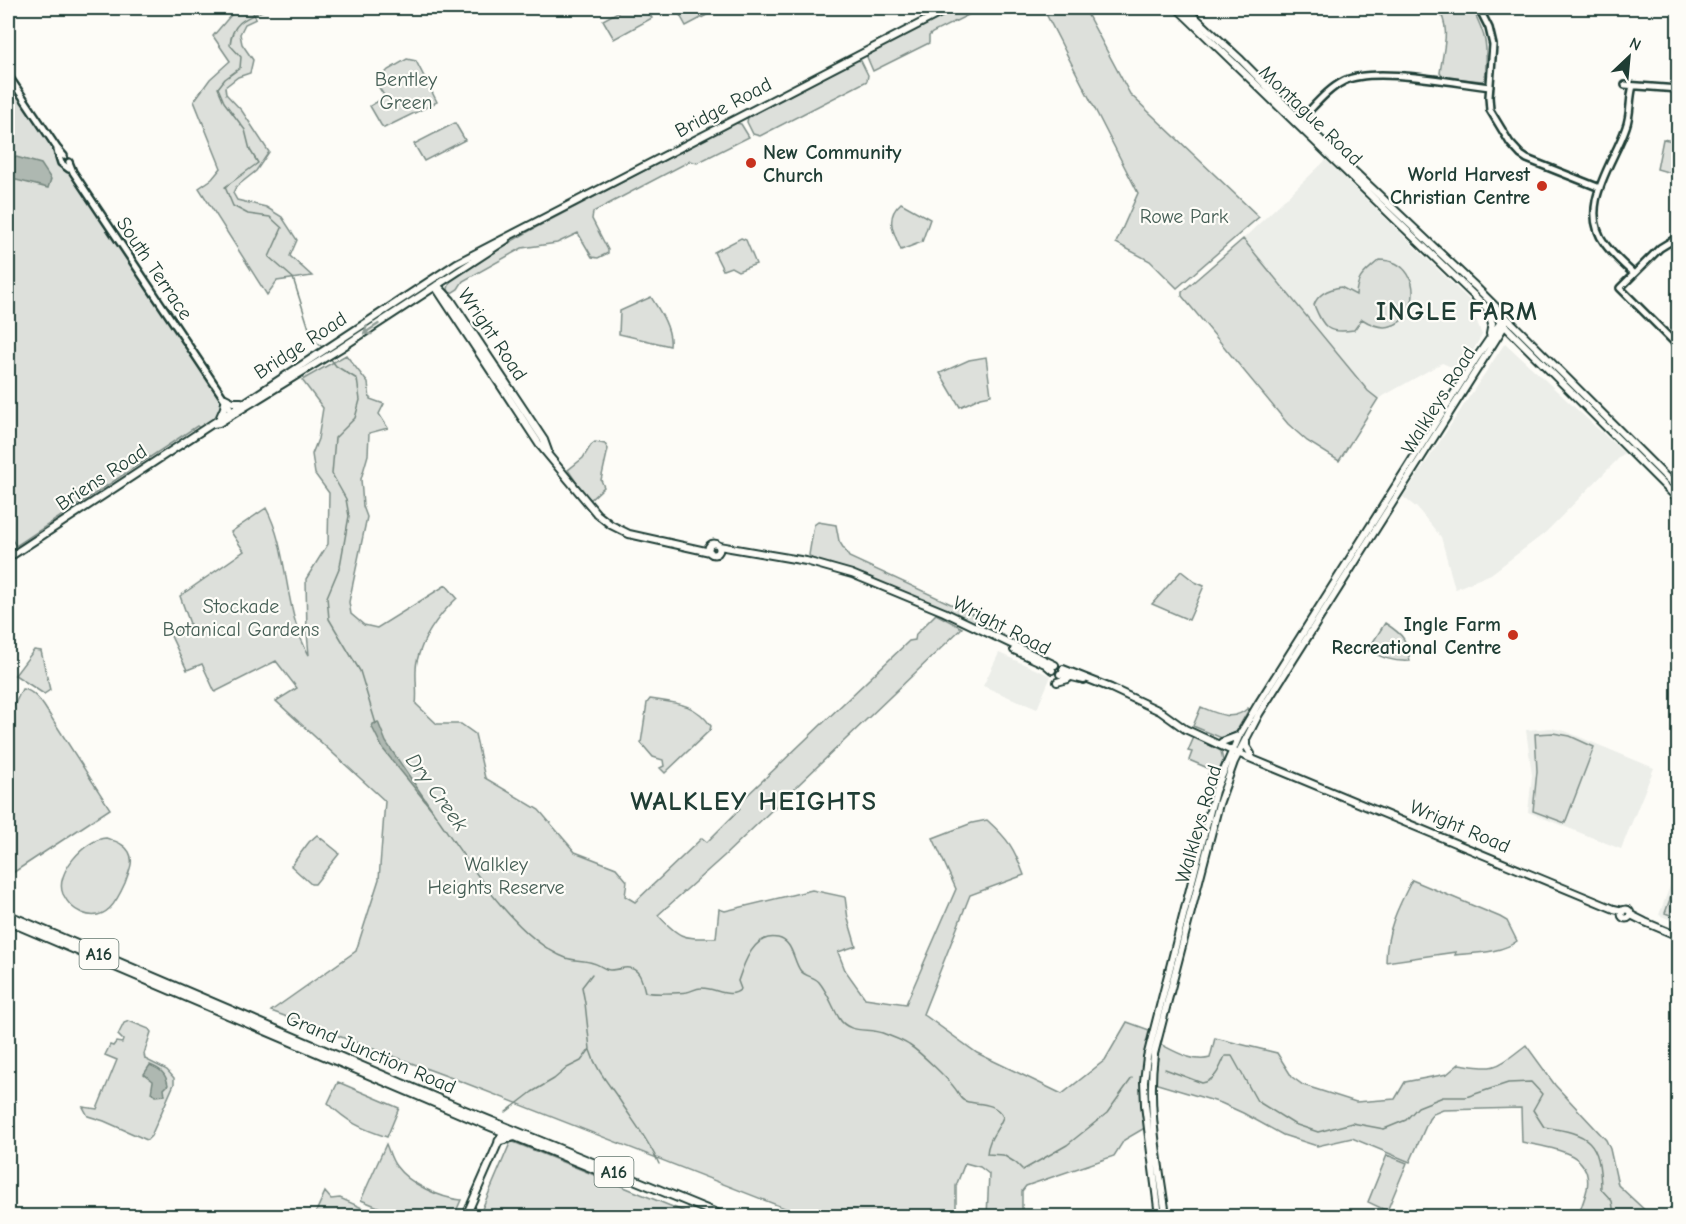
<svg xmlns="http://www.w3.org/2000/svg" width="1686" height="1224" font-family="'Comic Neue',sans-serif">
	<rect width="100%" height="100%" fill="#fdfcf7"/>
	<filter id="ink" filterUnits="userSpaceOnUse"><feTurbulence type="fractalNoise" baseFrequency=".0167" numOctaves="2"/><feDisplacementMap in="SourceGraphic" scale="12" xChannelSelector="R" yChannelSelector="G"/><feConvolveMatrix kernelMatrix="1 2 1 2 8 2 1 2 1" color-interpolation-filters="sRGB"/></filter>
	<g filter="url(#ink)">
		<path fill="#eceee9" d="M1326 160 1469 300 1482 335 1461 371 1442 363 1378 399 1368 391 1243 239Z
			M1505 343 1624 453 1545 533 1491 574 1455 589 1441 537 1417 508 1403 497Z
			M999 653 1051 676 1037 709 983 686Z
			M1551 728 1565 731 1654 768 1621 849 1528 812 1532 775 1526 730Z
			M1678 865V923L1659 915Z"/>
		<path fill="#dde0db" stroke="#7e8e88" stroke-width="1.5" d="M237 8H251L256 19 245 24 240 34 242 44 253 60 250 73 238 77 225 87 226 94 242 111 269 152 256 171 236 187 233 193 237 200 266 207 282 217 297 240 290 256 312 276 277 281 267 295 199 188 212 179 221 168 194 101 210 79 230 61 213 36Z
			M625 8H646L652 18 614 39 603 20Z
			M676 8H720L686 26Z
			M957 8H982L932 33 929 36V43L873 71 867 57 868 53Z
			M1043 8H1084L1130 94 1259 217 1177 288 1150 261 1116 243 1138 193Z
			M1437 8H1472C1487 37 1488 46 1485 79L1482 81 1443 77 1440 73C1443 50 1452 26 1437 8Z
			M407 59 416 61 437 102 384 128 381 125 370 106 385 97 376 83 388 70Z
			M857 60 861 61 868 75 867 81 760 136 753 134 747 122 748 117Z
			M8 75 63 156 61 163 73 172 225 402 220 418 203 431 197 426 16 546 8 534Z
			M455 123 465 140 424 161 414 144Z
			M735 123 741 124 749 137 697 163 690 161 593 212 592 219 608 250V253L598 258 592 257 578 233 557 243 522 248 463 281 458 289 450 294 448 289 450 281 495 251 531 230Z
			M1663 139 1678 142V175L1657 169Z
			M901 203 930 219 922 242 901 250C894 233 884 218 901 203Z
			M741 238 746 240 756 264 738 271 731 267 723 270 714 252Z
			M1243 239 1368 391 1378 399 1339 461 1307 441 1288 424 1182 296V292Z
			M1379 260C1436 260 1415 354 1362 319L1354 330C1328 334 1324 329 1314 305 1318 293 1329 289 1341 287L1356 295C1357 276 1365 273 1379 260Z
			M651 297C660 311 672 329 670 346L619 334 620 311Z
			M346 355 368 383 370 399 384 404 379 414 388 428 369 433 368 455 361 479 363 506 367 517 349 602 351 614 364 625 377 628 446 585 457 598C439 615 423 636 417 661 414 675 418 690 416 704L437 724H461L475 734 485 778 539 810 575 852 616 868 627 881 625 896 635 902 702 838 707 842 740 809 737 805 909 641 915 640 916 634 936 614 962 628 724 856 658 915C681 940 683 938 716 938L719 909 725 911 812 890 845 897 848 919 856 946 838 952 845 970 865 998 906 1004 956 889 933 838 972 823 987 820C1009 840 1014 848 1024 875L970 895 923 1014 977 1053 1062 1094 1105 1060 1127 1022 1152 1031 1145 1078 1148 1126 1124 1140 1114 1156 1026 1186 1022 1191V1216H987L989 1174 980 1167 965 1163 956 1186V1216H805L460 1081 271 1011 356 951 379 879 385 801 276 701 297 688 276 661 215 692 202 664 187 670 170 634 190 624 180 596 244 551 231 532 266 508C290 553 283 611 309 655L307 633 306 579 328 544 329 493 315 474 312 454 318 439 323 408 302 380Z
			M986 357 991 395 981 397 960 407 940 373 969 360Z
			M595 442 605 444 608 449 601 480 604 487 589 501 568 470 583 458 591 445Z
			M818 522 836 525 839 541 849 557 977 616 978 622 973 624 865 575 812 559 809 555 814 525Z
			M1181 571 1195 582 1204 586 1189 620 1152 604Z
			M1385 623C1405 636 1406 639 1410 661 1393 662 1383 658 1368 650Z
			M34 650 41 651 50 690 44 694 15 675Z
			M22 689C31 689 39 699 44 706L110 809 8 876V718Z
			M650 699C676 703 695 703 711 726L710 730 665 773 660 768 664 766 663 760 653 757 641 743 647 703Z
			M1201 707C1218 714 1233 722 1248 708L1249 709 1236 732 1224 739 1193 726Z
			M1553 733 1570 736 1594 747 1565 823 1533 811 1537 771 1535 734Z
			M1194 737 1221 751 1223 761 1216 779 1208 775 1210 769 1189 760 1192 752 1188 751Z
			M317 835 338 852 339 854 315 884H311L291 866 309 842Z
			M106 838C114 841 124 843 129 852 135 862 128 873 125 883 117 901 106 923 82 913 73 909 68 904 63 894 54 874 85 839 106 838Z
			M1678 877V918L1665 913Z
			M1412 880 1500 917 1507 921 1517 941C1502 953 1475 953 1455 955L1456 952 1386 962C1386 931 1398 907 1412 880Z
			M129 1021 149 1029 151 1032 144 1054 145 1059 167 1070 174 1078V1084L151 1136 147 1140 104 1121 88 1116 83 1107 97 1109 117 1060 105 1055 110 1045 113 1046 116 1042 122 1043 123 1040 118 1035 124 1023Z
			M1215 1038 1277 1053 1292 1077 1303 1085 1356 1102 1395 1099 1405 1082 1447 1074 1459 1064C1497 1070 1495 1069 1526 1045L1555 1085 1606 1140 1610 1149 1618 1185 1651 1216H1578C1581 1208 1585 1198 1587 1189 1594 1150 1548 1148 1522 1142L1521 1108 1443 1110 1433 1114 1429 1119 1410 1162 1352 1138 1317 1146 1283 1135 1243 1113 1221 1103 1154 1083 1160 1044C1174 1051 1193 1063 1210 1058Z
			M338 1082 399 1108 387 1137C362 1129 347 1122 328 1103Z
			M511 1141 695 1216H479Z
			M386 1144C389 1151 391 1160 396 1166 409 1184 440 1198 461 1200L454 1216H400L361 1200Z
			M1387 1155 1407 1163 1387 1211 1368 1202Z
			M325 1192 331 1199 340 1198 367 1210 369 1213 368 1216H320L315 1214Z"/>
		<path fill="#aeb8b1" stroke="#75877f" stroke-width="1.5" d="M9 155 41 164 51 179 48 188 12 179Z
			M378 722 386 742 433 811 383 749 372 727 373 724Z
			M150 1065C160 1069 166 1073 168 1085L164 1089 165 1095 156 1096 151 1093 153 1081 144 1074Z"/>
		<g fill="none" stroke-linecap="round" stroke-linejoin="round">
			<path stroke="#75877f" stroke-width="1.5" d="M269 8C249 17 232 20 230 45L241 57 240 68 225 79 218 88 224 102 245 130 250 150 258 163 225 187 233 206 248 214 270 217 282 228 269 257 293 278 312 338 322 347
				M330 358 336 366 357 379 360 400 355 418 335 438 332 474 346 499 349 516 340 566 327 597 329 619 360 671 376 724
				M432 810C464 855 514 939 566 958 575 961 584 960 593 963 599 964 604 970 610 970 614 970 619 969 624 968 639 966 642 979 645 992 650 994 680 993 687 992 692 991 696 988 701 988 714 987 730 1000 741 989L738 981C744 963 754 933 778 938 793 941 793 960 800 970 805 977 814 976 819 982 828 993 832 1006 839 1018 849 1035 870 1027 885 1034 892 1037 902 1040 909 1045 920 1052 952 1082 958 1093 959 1094 959 1096 960 1097 967 1108 993 1097 1003 1117 998 1131 988 1138 987 1154L1003 1155 1016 1163 1023 1170 1067 1145 1107 1113 1132 1078
				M590 1050C597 1073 612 1087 624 1107 637 1126 650 1143 659 1164
				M1165 1069 1202 1083C1216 1081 1220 1067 1225 1056H1232L1257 1101 1294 1124 1318 1132 1352 1123 1384 1129 1406 1120 1418 1107 1443 1097H1466L1508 1083 1531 1082 1542 1094 1533 1110 1544 1127C1590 1134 1600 1140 1601 1189L1612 1201 1614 1214 1618 1216
				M506 1112 532 1092 554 1079 567 1068 581 1061 590 1049 585 1003 582 987 592 974"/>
			<defs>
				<path id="tertiary" d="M1479 8 1489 28 1493 45 1489 97 1490 110 1510 143 1521 155 1527 159 1600 188
					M8 75 57 148 64 156
					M1625 85 1678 89
					M1633 86C1629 99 1631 114 1626 127 1614 163 1577 207 1605 244 1613 255 1624 265 1634 274
					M1299 121C1313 108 1326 90 1344 81 1373 66 1455 83 1490 87
					M57 150 61 163 69 169
					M69 162 73 172 233 412
					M1678 237 1660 248 1620 288 1678 346"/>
				<path id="secondary" d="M1177 8 1492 313 1678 499
					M1185 8 1241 60 1300 120 1475 286 1678 489
					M437 285V289L539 444 597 514 611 525 629 534 710 552
					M438 286 451 300 544 440 548 451
					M1488 313 1492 323 1490 334
					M225 398 233 402H241
					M220 417 224 408 225 402
					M213 424 219 423 341 348 506 240
					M708.5 549a5.5 5.5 0 1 1 11 0a5.5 5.5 0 1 1-11 0Z
					M719 546 806 561 852 574 944 612 1055 665
					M8 558 457 263 950 8
					M1014 650 1045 664 1052 670
					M1063 669 1111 688 1162 712
					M1060 674 1084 680
					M1057 682 1068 679
					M1160 711 1185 729 1228 749 1614 909 1623 911
					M1246 741V746L1251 754
					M1222 742 1238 736
					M1621.5 914a4.5 4.5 0 1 1 9 0a4.5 4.5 0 1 1-9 0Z
					M1631 915 1645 922 1678 936
					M466 1216 503 1132
					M1159 1216 1145 1105 1144 1081 1147 1057 1215 791 1239 736 1258 704 1477 357 1501 322 1507 318
					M1166 1216C1159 1163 1147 1108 1154 1054L1219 804 1234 762 1259 714 1505 325 1507 318"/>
				<path id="trunk" d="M8 915 464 1110 723 1216
					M8 921 487 1125 619 1179
					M499 1141 513 1137"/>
			</defs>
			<use href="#tertiary" stroke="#1f3d34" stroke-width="10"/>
			<use href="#secondary" stroke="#1f3d34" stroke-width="10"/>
			<use href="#trunk" stroke="#1f3d34" stroke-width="11"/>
			<use href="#tertiary" stroke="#fdfcf7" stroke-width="5"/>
			<use href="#secondary" stroke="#fdfcf7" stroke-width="6"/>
			<use href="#trunk" stroke="#fdfcf7" stroke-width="7"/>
		</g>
		<defs><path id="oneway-shaft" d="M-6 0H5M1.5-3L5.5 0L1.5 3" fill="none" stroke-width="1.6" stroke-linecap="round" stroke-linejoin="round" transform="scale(1.5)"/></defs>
		<use stroke="#8e9c96" href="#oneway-shaft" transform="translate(371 329) rotate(147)"/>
	</g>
	<g fill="#c8321e" stroke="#fdfcf7" stroke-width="2">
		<circle cx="751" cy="163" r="6"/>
		<circle cx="1542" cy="186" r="6"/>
		<circle cx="1513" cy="635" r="6"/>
	</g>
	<g text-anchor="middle" stroke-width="4.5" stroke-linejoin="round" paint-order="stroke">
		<g fill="#fdfcf7" stroke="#62766e" stroke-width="1.5">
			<rect x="79.5" y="939" width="39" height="30" rx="4.5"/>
			<rect x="594.5" y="1157" width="39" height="30" rx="4.5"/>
		</g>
		<g font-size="18" font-weight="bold" fill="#1f3d34">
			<text x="99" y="960">A16</text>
			<text x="614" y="1178">A16</text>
		</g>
		<g font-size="20" fill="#455e55" stroke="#fdfcf7">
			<text x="406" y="86">Bentley<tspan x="406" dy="23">Green</tspan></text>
			<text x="1184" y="223">Rowe Park</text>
			<text x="241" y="613">Stockade<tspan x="241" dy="23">Botanical Gardens</tspan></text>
			<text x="496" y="871">Walkley<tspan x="496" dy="23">Heights Reserve</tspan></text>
		</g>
		<g font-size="20" fill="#1f3d34" stroke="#fdfcf7">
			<text transform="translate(723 107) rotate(-28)" y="7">Bridge Road</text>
			<text transform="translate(1311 115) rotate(44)" y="7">Montague Road</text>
			<text transform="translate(155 268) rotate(56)" y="7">South Terrace</text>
			<text transform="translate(493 334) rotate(56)" y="7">Wright Road</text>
			<text transform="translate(300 345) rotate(-33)" y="7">Bridge Road</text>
			<text transform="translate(1438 400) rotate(-58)" y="7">Walkleys Road</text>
			<text transform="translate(101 477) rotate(-33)" y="7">Briens Road</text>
			<text transform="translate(1002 625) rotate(27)" y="7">Wright Road</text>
			<text transform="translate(1198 824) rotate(-74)" y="7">Walkleys Road</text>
			<text transform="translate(1460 826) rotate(23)" y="7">Wright Road</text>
			<text transform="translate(371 1052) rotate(23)" y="7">Grand Junction Road</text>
		</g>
		<g font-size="20" font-weight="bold" fill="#1f3d34" stroke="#fdfcf7" text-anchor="end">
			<text x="763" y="159" text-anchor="start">New Community<tspan x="763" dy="23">Church</tspan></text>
			<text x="1530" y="181">World Harvest<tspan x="1530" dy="23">Christian Centre</tspan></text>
			<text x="1501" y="631">Ingle Farm<tspan x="1501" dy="23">Recreational Centre</tspan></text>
		</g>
		<g font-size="21" font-style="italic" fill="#435c53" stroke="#fdfcf7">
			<text transform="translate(437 792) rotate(54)" y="7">Dry Creek</text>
		</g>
		<g font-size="26" font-weight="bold" letter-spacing="1.5" fill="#1f3d34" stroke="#fdfcf7">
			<text x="1457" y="320">INGLE FARM</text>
			<text x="754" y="810">WALKLEY HEIGHTS</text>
		</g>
	</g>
	<rect width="1686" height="1224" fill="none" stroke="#fdfcf7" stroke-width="30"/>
	<rect x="15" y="15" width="1656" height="1194" fill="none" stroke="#1f3d34" stroke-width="2" filter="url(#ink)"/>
	<g transform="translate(1629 57) rotate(26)" stroke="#fdfcf7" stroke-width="4.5" paint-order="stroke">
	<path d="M0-4.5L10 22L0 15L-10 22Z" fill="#1f3d34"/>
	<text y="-9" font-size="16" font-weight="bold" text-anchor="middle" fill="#1f3d34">N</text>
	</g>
</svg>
